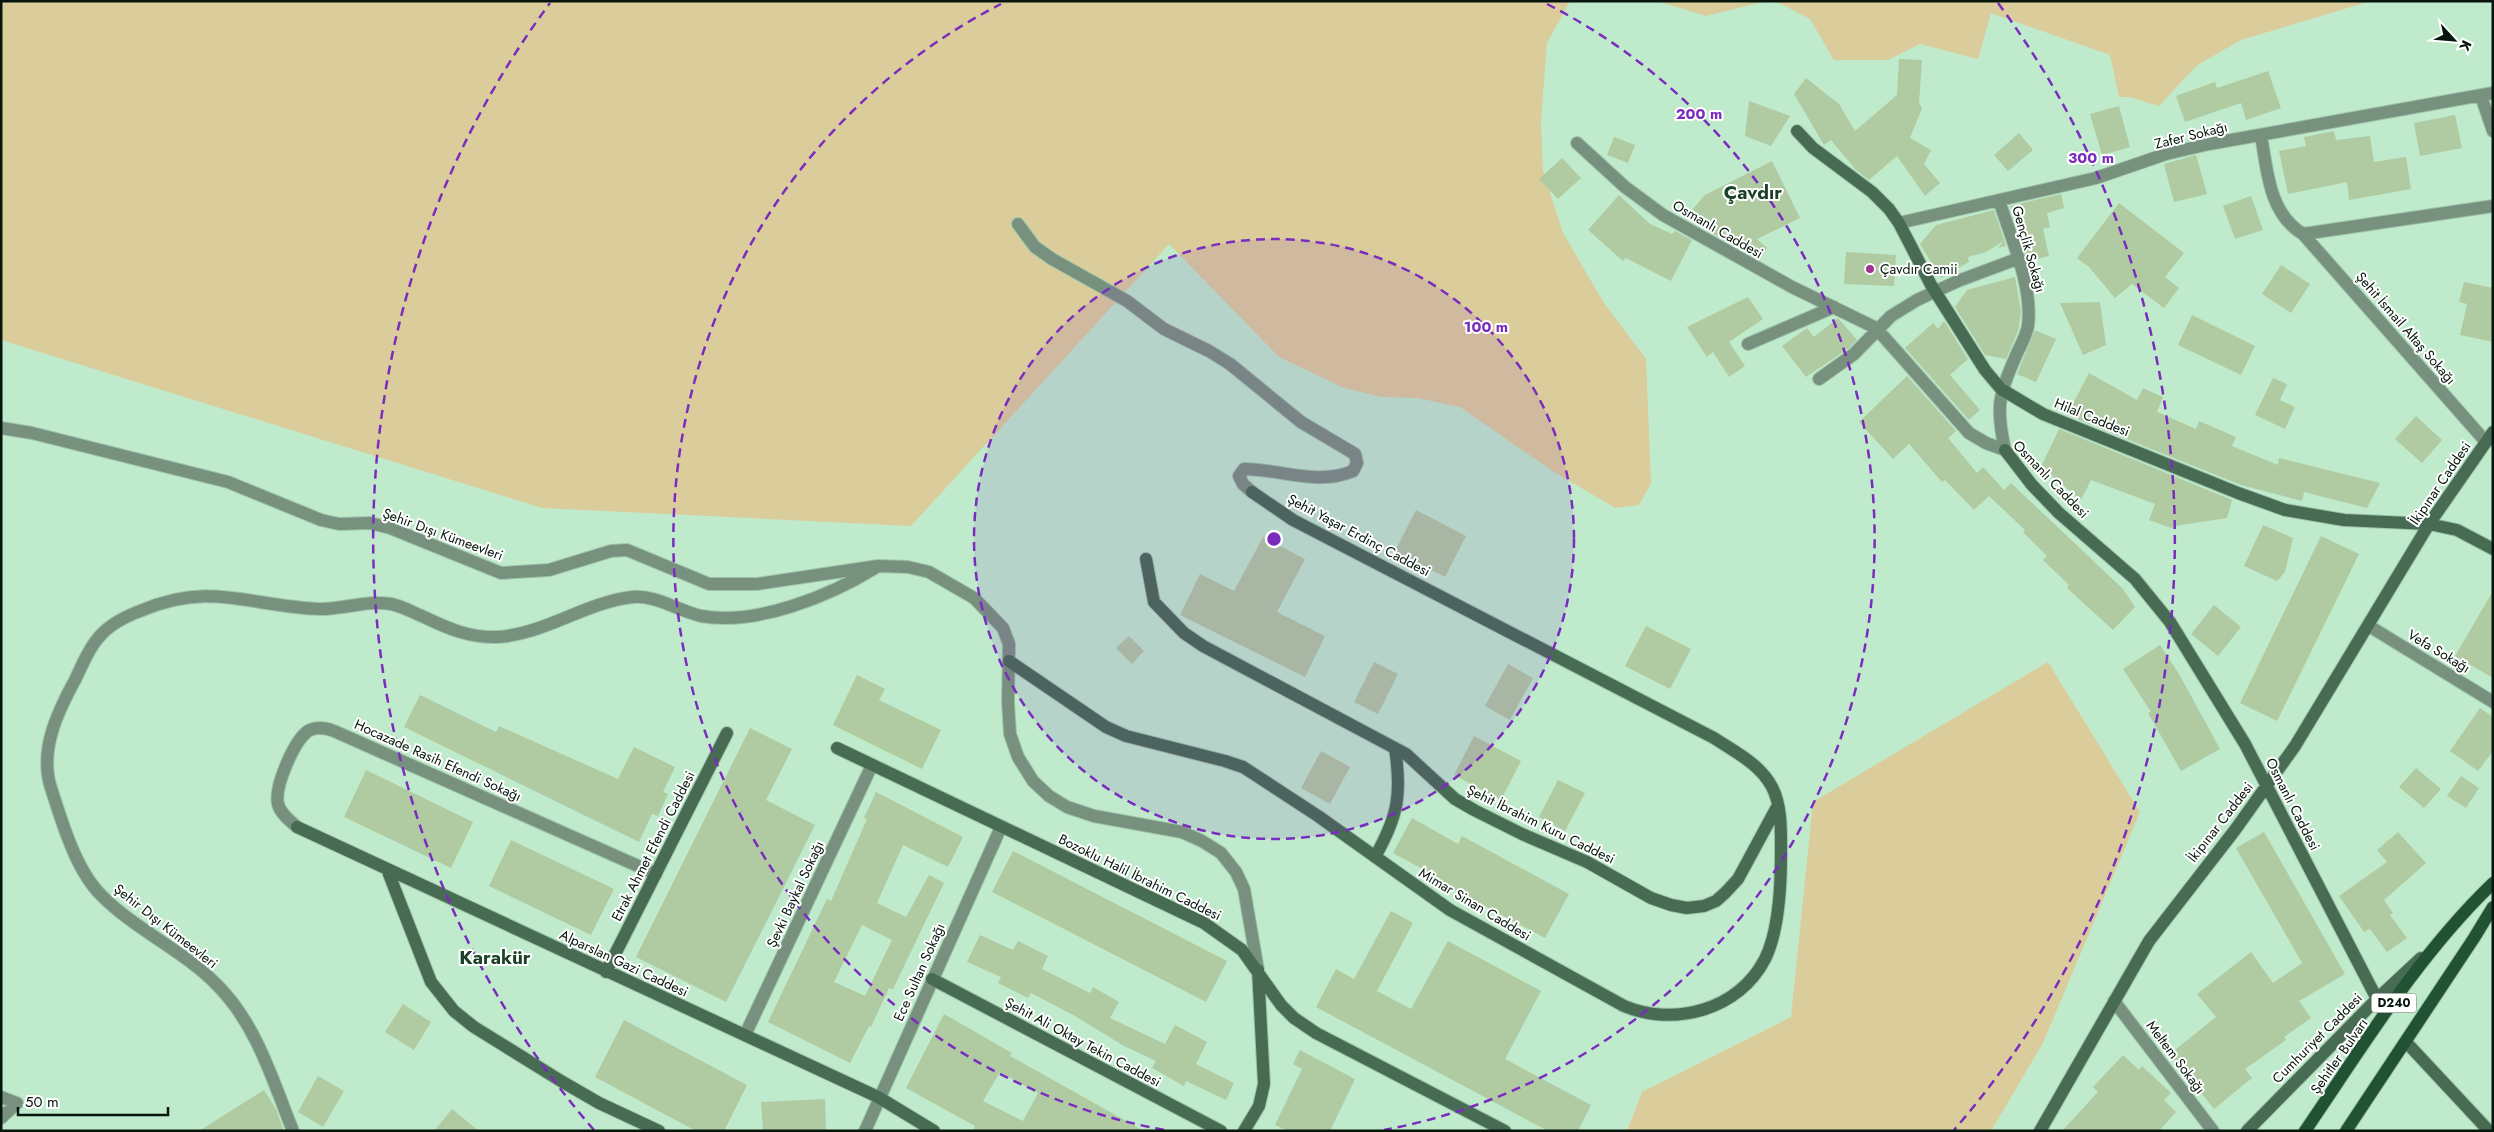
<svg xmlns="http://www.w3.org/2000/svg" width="2494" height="1132" font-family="Jost,sans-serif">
	<rect width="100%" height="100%" fill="#bfebcc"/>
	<path fill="#dbcd9b" d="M1 1H1570L1547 43 1541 122 1543 171 1563 233 1604 303 1646 359 1651 483 1639 505 1615 508 1551 470 1460 407 1417 398 1381 397 1344 388 1279 357 1169 244 911 526 542 508 1 340Z
		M1657 1H1767L1706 16Z
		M1775 1H2371L2241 40 2196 66 2159 106 2129 97H2119L2110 55 1991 13 1978 59 1920 44 1888 60H1834L1810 19Z
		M2048 662 2140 812 2043 1043 1991 1131H1627L1642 1092 1791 1017 1813 802Z"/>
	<path fill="#b0caa1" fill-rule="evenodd" d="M1899 59 1922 60 1919 103 1922 108 1910 138 1931 150 1924 164 1940 183 1925 196 1897 156 1869 180 1856 170 1831 140 1824 145 1794 94 1806 78 1839 104 1855 131 1897 95Z
		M2268 71 2281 108 2246 120 2241 103 2185 122 2176 96 2215 82 2217 88Z
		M1749 101 1790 116 1771 146 1745 136Z
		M2119 106 2130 147 2102 155 2090 114Z
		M2455 115 2462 148 2420 156 2414 123Z
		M2334 131 2336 140 2370 136 2374 162 2406 157 2411 189 2349 200 2347 182 2288 194 2279 151 2306 146 2304 137Z
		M2019 133 2033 150 2008 171 1994 155Z
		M1614 137 1635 145 1628 163 1607 155Z
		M2196 155 2207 194 2174 202 2164 164Z
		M1562 158 1581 178 1558 199 1539 179Z
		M1772 161 1800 218 1757 239 1767 248 1760 260 1685 218 1705 195Z
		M2061 194 2064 208 2047 213 2050 227 2043 229 2049 256 2028 261 2010 206Z
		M1619 195 1650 224 1672 234 1675 231 1692 240 1671 281 1626 258 1623 261 1588 230Z
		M2251 196 2263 230 2235 239 2223 206Z
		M2119 203 2184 253 2165 277 2179 288 2164 308 2132 284 2115 298 2089 267 2077 258Z
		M1994 210 2006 246 1998 248 2004 241 1986 252 1968 257 1969 262 1941 278 1920 244 1936 225Z
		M1846 252 1896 255 1894 286 1844 284Z
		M2281 265 2310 284 2291 313 2262 294Z
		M2015 277 2021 311 2018 331 2006 359 1985 355 1955 307 1967 290Z
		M2464 282 2493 288V342L2460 335 2467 304 2459 302Z
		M1748 297 1763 319 1729 342 1745 366 1729 377 1713 352 1707 357 1687 327Z
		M2100 302 2106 345 2083 355 2060 303Z
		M2192 315 2255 346 2241 375 2178 345Z
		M1838 318 1857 340 1849 348 1806 377 1782 346 1807 328 1814 337Z
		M1944 321 1968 359 1950 375 1980 410 1969 420 1905 348 1933 323 1938 329Z
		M2035 330 2056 339 2036 382 2017 374Z
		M2089 373 2137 400 2143 388 2163 397 2157 412 2196 429 2199 421 2236 437 2232 446 2278 465 2279 458 2380 483 2367 508 2304 492 2302 501 2241 485 2067 415Z
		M1907 376 1956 431 1948 438 1977 473 1983 467 2004 490 2011 483 2123 589 2135 607 2113 630 2067 588 2069 585 2043 560 2047 556 2023 532 2025 530 1989 496 1974 510 1945 480 1942 482 1909 444 1893 459 1859 422Z
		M2273 378 2287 384 2280 400 2295 407 2285 429 2255 415Z
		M2416 416 2442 440 2422 463 2395 439Z
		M2059 429 2232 500 2227 518 2175 526 2174 529 2149 520 2155 504 2091 480 2081 500 2041 467Z
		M1416 510 1466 536 1445 577 1395 551Z
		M2263 525 2293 538 2285 572 2277 581 2244 566Z
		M2321 536 2359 554 2277 721 2240 703Z
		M1263 537 1305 559 1277 612 1325 636 1305 677 1180 615 1200 574 1234 591Z
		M2493 591V678L2455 656Z
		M2214 605 2241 627 2218 656 2191 634Z
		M1646 626 1691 649 1670 689 1625 666Z
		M1129 636 1144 651 1132 664 1116 648Z
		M2160 645 2179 674 2220 749 2181 771 2148 713 2151 712 2123 669Z
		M1374 662 1398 674 1378 714 1354 702Z
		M1508 664 1533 678 1510 720 1485 706Z
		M857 675 885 689 879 700 941 730 922 769 833 725Z
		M420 695 496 732 499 726 618 779 634 747 675 767 663 792 668 794 658 816 652 814 639 842 404 727Z
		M2480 708 2493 717V751L2478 771 2450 751Z
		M750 728 792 749 766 800 815 825 726 1002 636 957Z
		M1474 736 1521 761 1501 800 1454 775Z
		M1321 751 1350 767 1330 804 1301 788Z
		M2416 768 2441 789 2424 808 2399 787Z
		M366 770 473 822 451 868 344 817Z
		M2461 776 2479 788 2466 808 2447 796Z
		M1558 780 1585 793 1565 831 1539 817Z
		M876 792 963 837 948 867 903 845 877 903 906 917 929 875 944 883 893 989 889 988 871 1027 869 1026 850 1063 768 1022 827 899 831 901 867 819 864 818ZM862 925 892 940 865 996 834 982Z
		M1412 818 1458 844 1462 836 1569 894 1545 938 1438 881 1439 878 1393 853Z
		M2264 832 2345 974 2299 1001 2311 1018 2284 1037 2286 1040 2245 1069 2252 1078 2214 1109 2170 1054 2216 1017 2197 994 2251 952 2273 983 2302 963 2236 848Z
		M2398 832 2426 863 2384 900 2393 913 2390 915 2407 938 2387 952 2370 929 2364 932 2339 896 2387 862 2377 850Z
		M511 840 614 889 591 935 489 886Z
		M1013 851 1227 961 1206 1002 992 892Z
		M1391 911 1413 923 1377 991 1411 1009 1448 941 1541 991 1505 1059 1591 1105 1578 1131H1548L1316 1007 1336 969 1354 979Z
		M980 935 1013 950 1018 941 1048 956 1042 969 1090 993 1093 987 1119 1002 1110 1018 1165 1044 1175 1025 1207 1042 1196 1064 1234 1083 1226 1100 1186 1081 1184 1086 1152 1068 1156 1061 1124 1046 1075 1016 1031 993 1028 998 998 983 1001 977 967 962Z
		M403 1004 431 1022 414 1050 385 1032Z
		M944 1014 1012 1053 1010 1056 1144 1131H973L975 1126 906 1088ZM1000 1072 1038 1093 1023 1121 983 1101Z
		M624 1020 747 1085 724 1131H696L595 1077Z
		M1300 1050 1355 1079 1330 1131H1288L1275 1125 1302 1069 1293 1064Z
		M2123 1055 2139 1070 2142 1066 2171 1093 2164 1100 2176 1112 2159 1131H2062L2098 1092 2093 1087Z
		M318 1076 344 1091 323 1127 298 1112Z
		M264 1090 276 1109 284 1131H199Z
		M825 1099 826 1131H763L761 1102Z
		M452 1109 479 1131H434Z"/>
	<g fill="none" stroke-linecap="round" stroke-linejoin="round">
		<defs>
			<path id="street" d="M2481 96 2493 131
				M2261 135C2267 170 2269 214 2303 234L2493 206
				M1577 143 1625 187 1663 215 1792 287 1876 328 1969 433 1986 443 2005 450
				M1999 200C2011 239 2033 285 2028 326 2026 337 2019 348 2015 358 1998 396 1996 409 2005 450
				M1899 223 2096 178 2166 154 2209 144 2493 93
				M1018 224 1035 247 1052 259 1127 301 1164 329 1209 351 1230 364 1301 422 1355 454 1357 463 1353 471C1318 486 1280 469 1244 469L1239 476 1243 484 1252 492
				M2303 234 2486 442
				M1748 344 1834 307
				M1819 379 1854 354 1891 316 1917 300 1958 281 2017 259
				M1 428 32 433 228 482 321 520 339 524 370 523 390 528 501 573 549 570 611 551 627 550 709 584H757L878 566 908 567 929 572 974 598 1003 628 1009 644 1008 702 1010 734 1018 757 1033 781 1049 796 1067 807 1094 816 1182 832 1202 841 1221 853 1236 872 1244 889 1258 970
				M2369 626 2493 702
				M297 827C290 821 280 813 278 804 274 787 294 741 308 731 317 726 326 728 334 731L656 874
				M2114 1001 2213 1131
				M745 1035 872 765
				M1 1097 17 1103 1 1118
				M293 1131C273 1081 257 1026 219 987 185 951 137 931 102 896 76 871 62 822 51 788 39 751 57 713 75 680 82 666 88 649 99 637 110 624 124 617 140 611 212 580 250 607 321 609 344 609 368 600 391 604 402 606 414 613 424 617 449 629 470 638 498 637 545 634 586 602 633 597 656 595 679 611 701 616 756 626 830 596 875 568
				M865 1131 1001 827"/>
			<path id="secondary" d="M1797 131 1813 148 1872 192 1889 209 1899 223 1931 285 1985 370 2001 389 2043 414 2238 493 2285 510 2344 520 2429 524 2457 530 2493 549
				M2005 450 2032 485 2059 513 2135 579 2170 622 2245 744 2377 999
				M1146 559 1154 602 1184 633 1203 646 1406 754 1455 799 1474 810 1522 834 1587 862 1651 898 1671 905 1687 908 1704 906 1716 901 1725 893 1738 879 1778 805
				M1009 661 1106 727 1126 736 1225 761 1243 767 1318 816 1450 910 1624 1006C1674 1027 1739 1010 1765 959 1779 931 1781 884 1781 854 1781 832 1782 806 1772 787 1760 764 1735 752 1714 738L1293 520 1252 492
				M837 748 1204 923 1242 950 1281 1005 1294 1018 1316 1033 1505 1131
				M297 827 878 1097 934 1131
				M1375 857C1398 816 1402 795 1395 748
				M387 869 431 982 454 1011 474 1027 561 1081 599 1103 659 1131
				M606 972 727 733
				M932 979 1221 1131
				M2406 1042 2489 1131
				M1244 1131 1259 1106 1264 1084 1258 970
				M2040 1131 2149 941 2235 830 2295 746 2429 524 2493 432
				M2247 1131 2377 999 2421 958"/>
			<path id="primary" d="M2305 1131C2363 1046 2418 955 2493 883
				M2346 1131 2474 938 2493 907"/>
		</defs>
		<use href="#street" stroke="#9ec5a9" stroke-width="14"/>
		<use href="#secondary" stroke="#9ec5a9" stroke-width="14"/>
		<use href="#primary" stroke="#9ec5a9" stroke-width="14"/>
		<use href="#street" stroke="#78917f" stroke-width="12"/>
		<use href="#secondary" stroke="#476c53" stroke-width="12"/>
		<use href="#primary" stroke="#225234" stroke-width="12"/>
	</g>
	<circle cx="1274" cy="539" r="300" fill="#7b2cbf" fill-opacity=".12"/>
	<g fill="none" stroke="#7b2cbf" stroke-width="2.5" stroke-dasharray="9 6">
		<circle cx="1274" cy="539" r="300"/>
		<path d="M1164 1130A601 601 0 0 1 1001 4M1547 4A601 601 0 0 1 1384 1130"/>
		<path d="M594 1130A901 901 0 0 1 550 3M1998 3A901 901 0 0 1 1954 1130"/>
	</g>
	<circle fill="#a13291" stroke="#fff" stroke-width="2" cx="1870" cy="269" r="5"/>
	<g text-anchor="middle" stroke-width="4" stroke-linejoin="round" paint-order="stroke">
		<rect fill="#fff" stroke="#515c55" stroke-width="1" x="2371.5" y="993.5" width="45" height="19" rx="4"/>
		<g font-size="12" font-weight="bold" fill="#06160c">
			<text x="2394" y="1007">D240</text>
		</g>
		<g font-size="14" fill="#06160c" stroke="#fff">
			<text transform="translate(2191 135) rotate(-14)" y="5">Zafer Sokağı</text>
			<text transform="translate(1718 229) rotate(30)" y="5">Osmanlı Caddesi</text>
			<text transform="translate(2029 249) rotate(74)" y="5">Gençlik Sokağı</text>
			<text transform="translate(2406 328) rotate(49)" y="5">Şehit İsmail Altaş Sokağı</text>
			<text transform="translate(2092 417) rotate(22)" y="5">Hilal Caddesi</text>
			<text transform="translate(2051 479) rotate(46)" y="5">Osmanlı Caddesi</text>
			<text transform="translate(2440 483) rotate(-56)" y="5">İkipınar Caddesi</text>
			<text transform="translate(443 534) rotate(20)" y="5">Şehir Dışı Kümeevleri</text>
			<text transform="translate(1359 535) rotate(28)" y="5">Şehit Yaşar Erdinç Caddesi</text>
			<text transform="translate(2439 651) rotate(31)" y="5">Vefa Sokağı</text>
			<text transform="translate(438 760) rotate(24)" y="5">Hocazade Rasih Efendi Sokağı</text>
			<text transform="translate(2293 804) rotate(63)" y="5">Osmanlı Caddesi</text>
			<text transform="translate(2220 822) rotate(-52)" y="5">İkipınar Caddesi</text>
			<text transform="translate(1541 824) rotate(26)" y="5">Şehit İbrahim Kuru Caddesi</text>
			<text transform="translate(653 846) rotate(-63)" y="5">Etrak Ahmet Efendi Caddesi</text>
			<text transform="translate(1140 877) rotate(26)" y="5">Bozoklu Halil İbrahim Caddesi</text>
			<text transform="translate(795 894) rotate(-65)" y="5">Şevki Baykal Sokağı</text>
			<text transform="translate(1475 904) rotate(31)" y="5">Mimar Sinan Caddesi</text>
			<text transform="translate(166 926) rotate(38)" y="5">Şehir Dışı Kümeevleri</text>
			<text transform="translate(624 963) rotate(25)" y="5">Alparslan Gazi Caddesi</text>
			<text transform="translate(919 972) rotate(-66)" y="5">Ece Sultan Sokağı</text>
			<text transform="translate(2317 1038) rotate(-45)" y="5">Cumhuriyet Caddesi</text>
			<text transform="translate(1083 1042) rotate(28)" y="5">Şehit Ali Oktay Tekin Caddesi</text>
			<text transform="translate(2339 1056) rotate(-55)" y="5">Şehitler Bulvarı</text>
			<text transform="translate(2176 1057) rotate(53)" y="5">Meltem Sokağı</text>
		</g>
		<g font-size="14" fill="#06160c" stroke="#fff" text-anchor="start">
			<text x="1880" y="274">Çavdır Camii</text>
		</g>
		<g font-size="19" font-weight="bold" fill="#1b4229" stroke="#fff">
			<text x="1753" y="199">Çavdır</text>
			<text x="495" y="964">Karakür</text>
		</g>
	</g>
	<circle cx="1274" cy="539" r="8" fill="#7b2cbf" stroke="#fff" stroke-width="2.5"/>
	<g font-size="15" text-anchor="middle" font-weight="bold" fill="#7b2cbf" stroke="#fff" stroke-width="4" stroke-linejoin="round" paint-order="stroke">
		<text x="1699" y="119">200 m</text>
		<text x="2091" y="163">300 m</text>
		<text x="1486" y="332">100 m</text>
	</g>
	<rect width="2494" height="1132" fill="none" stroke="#06160c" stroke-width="5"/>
	<g transform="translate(2454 40) rotate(116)" stroke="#ffffff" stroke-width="4" paint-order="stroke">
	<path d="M0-4L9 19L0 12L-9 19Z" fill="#06160c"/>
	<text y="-8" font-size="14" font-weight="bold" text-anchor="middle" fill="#06160c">K</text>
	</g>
	<path d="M18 1107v8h150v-8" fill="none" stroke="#06160c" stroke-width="2.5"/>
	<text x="25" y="1107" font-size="15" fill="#06160c" stroke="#ffffff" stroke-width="4" paint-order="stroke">50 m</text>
</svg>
